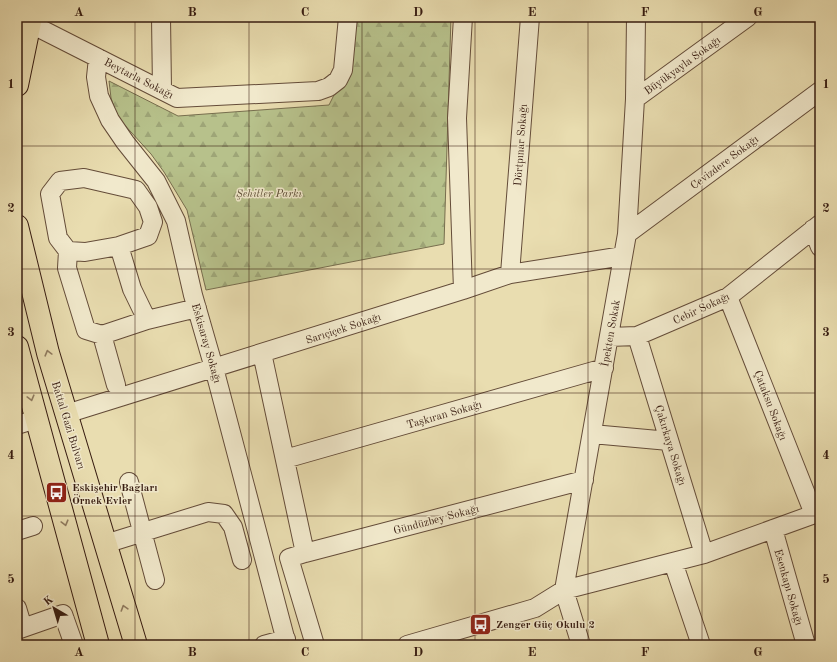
<svg xmlns="http://www.w3.org/2000/svg" width="837" height="662" font-family="'Old Standard TT',serif">
	<defs>
		<pattern id="forest-firs" width="22" height="20" patternUnits="userSpaceOnUse"><rect width="22" height="20" fill="#b7c18b"/><path d="M5 1l3.5 6h-7zM16 11l3.5 6h-7z" fill="#9ea577"/></pattern>
	</defs>
	<rect width="100%" height="100%" fill="#e9ddb0"/>
	<filter id="stains"><feTurbulence type="fractalNoise" baseFrequency=".005" numOctaves="4"/><feColorMatrix values="0 0 0 0 .2 0 0 0 0 .09 0 0 0 0 .02 0 0 0 .5 -.17"/></filter>
	<radialGradient id="worn" r=".72"><stop offset=".6" stop-color="#630" stop-opacity="0"/><stop offset="1" stop-color="#630" stop-opacity=".3"/></radialGradient>
	<path fill="url(#forest-firs)" stroke="#776e4e" d="M357 17H451L444 244 206 290 187 210 164 172 151 154 121 121 116 113 111 98 109 81 178 116 329 105 339 85Z"/>
	<g fill="none" stroke-linecap="round" stroke-linejoin="round">
		<defs>
			<path id="minor" d="M161 17 162 90
				M463 17 457 118 463 290
				M29 23 177 98 318 91 329 87 338 80 343 70 348 17
				M98 58 96 77 99 96 110 120 125 142 156 181 176 221 193 295 214 368 287 645
				M635 99 748 17
				M813 229 820 247
				M627 234 820 91
				M119 246 148 236 153 222 148 207 136 190 84 178 60 181 50 194 58 238 68 251 85 252 119 246 132 289 147 320
				M68 251 67 268 86 330 102 335
				M510 274 530 17
				M728 297 814 514
				M637 336 704 554
				M609 337 637 336 728 297 820 224
				M262 353 305 553
				M116 385 102 335 147 320 197 308
				M66 414 463 290 510 274 623 256
				M17 425 37 419
				M592 434 669 441
				M285 459 604 368
				M129 482 155 580
				M773 529 806 645
				M17 531 33 526
				M105 544 208 512 224 514 233 527 242 560
				M673 562 701 645
				M17 608 23 628
				M17 630 63 614 74 645
				M264 645 286 639
				M315 645 289 558 305 553 584 480
				M407 645 535 608 564 590 704 554 820 512
				M581 645 564 590 627 234 635 99 636 17"/>
			<path id="major" d="M17 85 31 17
				M17 226 48 353 136 645
				M17 347 98 645"/>
		</defs>
		<use href="#minor" stroke="#644c39" stroke-width="20"/>
		<use href="#major" stroke="#371c11" stroke-width="24"/>
		<use href="#minor" stroke="#f1e9cc" stroke-width="18"/>
		<use href="#major" stroke="#e9ddb0" stroke-width="22"/>
	</g>
	<defs><path id="oneway-chevron" d="M-2-3.5L2.5 0L-2 3.5" fill="none" stroke-width="1.6" stroke-linecap="round" stroke-linejoin="round"/></defs>
	<g stroke="#907c60">
		<use href="#oneway-chevron" transform="translate(48 353) rotate(-105)"/>
		<use href="#oneway-chevron" transform="translate(31 398) rotate(75)"/>
		<use href="#oneway-chevron" transform="translate(65 523) rotate(75)"/>
		<use href="#oneway-chevron" transform="translate(124 608) rotate(-107)"/>
	</g>
	<path fill="none" stroke="#371c11" stroke-width="1" stroke-opacity="0.55" d="M135 17V645M249 17V645M362 17V645M475 17V645M588 17V645M702 17V645M17 146H820M17 269H820M17 393H820M17 516H820"/>
	<defs>
		<symbol id="bus-square" viewBox="-11 -11 22 22"><rect x="-9" y="-9" width="18" height="18" rx="4" fill="#8f2418" stroke="#f1e9cc"/><path d="M-5-6H5V4H4V6H2V4H-2V6H-4V4H-5ZM-3.5-4V0h7V-4ZM-3.5 1.2v1.5H-2V1.2ZM2 1.2v1.5H3.5V1.2Z" fill="#fff"/></symbol>
	</defs>
	<g fill-rule="evenodd">
		<use href="#bus-square" x="44" y="480" width="25" height="25"/>
		<use href="#bus-square" x="468" y="612" width="25" height="25"/>
	</g>
	<g text-anchor="middle" stroke-width="3" stroke-linejoin="round" paint-order="stroke">
		<g font-size="11" fill="#371c11" stroke="#f1e9cc">
			<text transform="translate(682 65) rotate(-36)" y="4">Büyükyayla Sokağı</text>
			<text transform="translate(139 78) rotate(27)" y="4">Beytarla Sokağı</text>
			<text transform="translate(520 145) rotate(-86)" y="4">Dörtpınar Sokağı</text>
			<text transform="translate(724 162) rotate(-37)" y="4">Cevizdere Sokağı</text>
			<text transform="translate(701 308) rotate(-25)" y="4">Cebir Sokağı</text>
			<text transform="translate(343 328) rotate(-18)" y="4">Sarıçiçek Sokağı</text>
			<text transform="translate(610 333) rotate(-80)" y="4">İpekten Sokak</text>
			<text transform="translate(207 343) rotate(74)" y="4">Eskisaray Sokağı</text>
			<text transform="translate(771 405) rotate(69)" y="4">Çataksu Sokağı</text>
			<text transform="translate(444 414) rotate(-16)" y="4">Taşkıran Sokağı</text>
			<text transform="translate(69 425) rotate(73)" y="4">Battal Gazi Bulvarı</text>
			<text transform="translate(671 445) rotate(73)" y="4">Çakırkaya Sokağı</text>
			<text transform="translate(436 519) rotate(-15)" y="4">Gündüzbey Sokağı</text>
			<text transform="translate(789 587) rotate(74)" y="4">Esenkapı Sokağı</text>
		</g>
		<g font-size="11" font-style="italic" fill="#5d4e36" stroke="#f1e9cc">
			<text x="269" y="197">Şehitler Parkı</text>
		</g>
		<g font-size="11" font-weight="bold" fill="#371c11" stroke="#f1e9cc" text-anchor="start">
			<text x="72" y="491">Eskişehir Bağları<tspan x="72" dy="13">Örnek Evler</tspan></text>
			<text x="496" y="628">Zenger Güç Okulu 2</text>
		</g>
	</g>
	<rect width="837" height="662" fill="none" stroke="#e9ddb0" stroke-width="44"/>
	<g transform="translate(54 608) rotate(322)" stroke="#f1e9cc" stroke-width="3" paint-order="stroke">
	<path d="M0-3L7 15L0 10L-7 15Z" fill="#371c11"/>
	<text y="-6" font-size="11" font-weight="bold" text-anchor="middle" fill="#371c11">K</text>
	</g>
	<rect x="22" y="22" width="793" height="618" fill="none" stroke="#371c11" stroke-width="1.5"/>
	<g font-size="13" text-anchor="middle" font-weight="bold" fill="#371c11">
		<text x="79" y="16">A</text>
		<text x="192" y="16">B</text>
		<text x="305" y="16">C</text>
		<text x="418" y="16">D</text>
		<text x="532" y="16">E</text>
		<text x="645" y="16">F</text>
		<text x="758" y="16">G</text>
		<text x="11" y="88">1</text>
		<text x="826" y="88">1</text>
		<text x="11" y="212">2</text>
		<text x="826" y="212">2</text>
		<text x="11" y="336">3</text>
		<text x="826" y="336">3</text>
		<text x="11" y="459">4</text>
		<text x="826" y="459">4</text>
		<text x="11" y="583">5</text>
		<text x="826" y="583">5</text>
		<text x="79" y="656">A</text>
		<text x="192" y="656">B</text>
		<text x="305" y="656">C</text>
		<text x="418" y="656">D</text>
		<text x="532" y="656">E</text>
		<text x="645" y="656">F</text>
		<text x="758" y="656">G</text>
	</g>
	<rect width="100%" height="100%" filter="url(#stains)"/>
	<rect width="100%" height="100%" fill="url(#worn)"/>
</svg>
